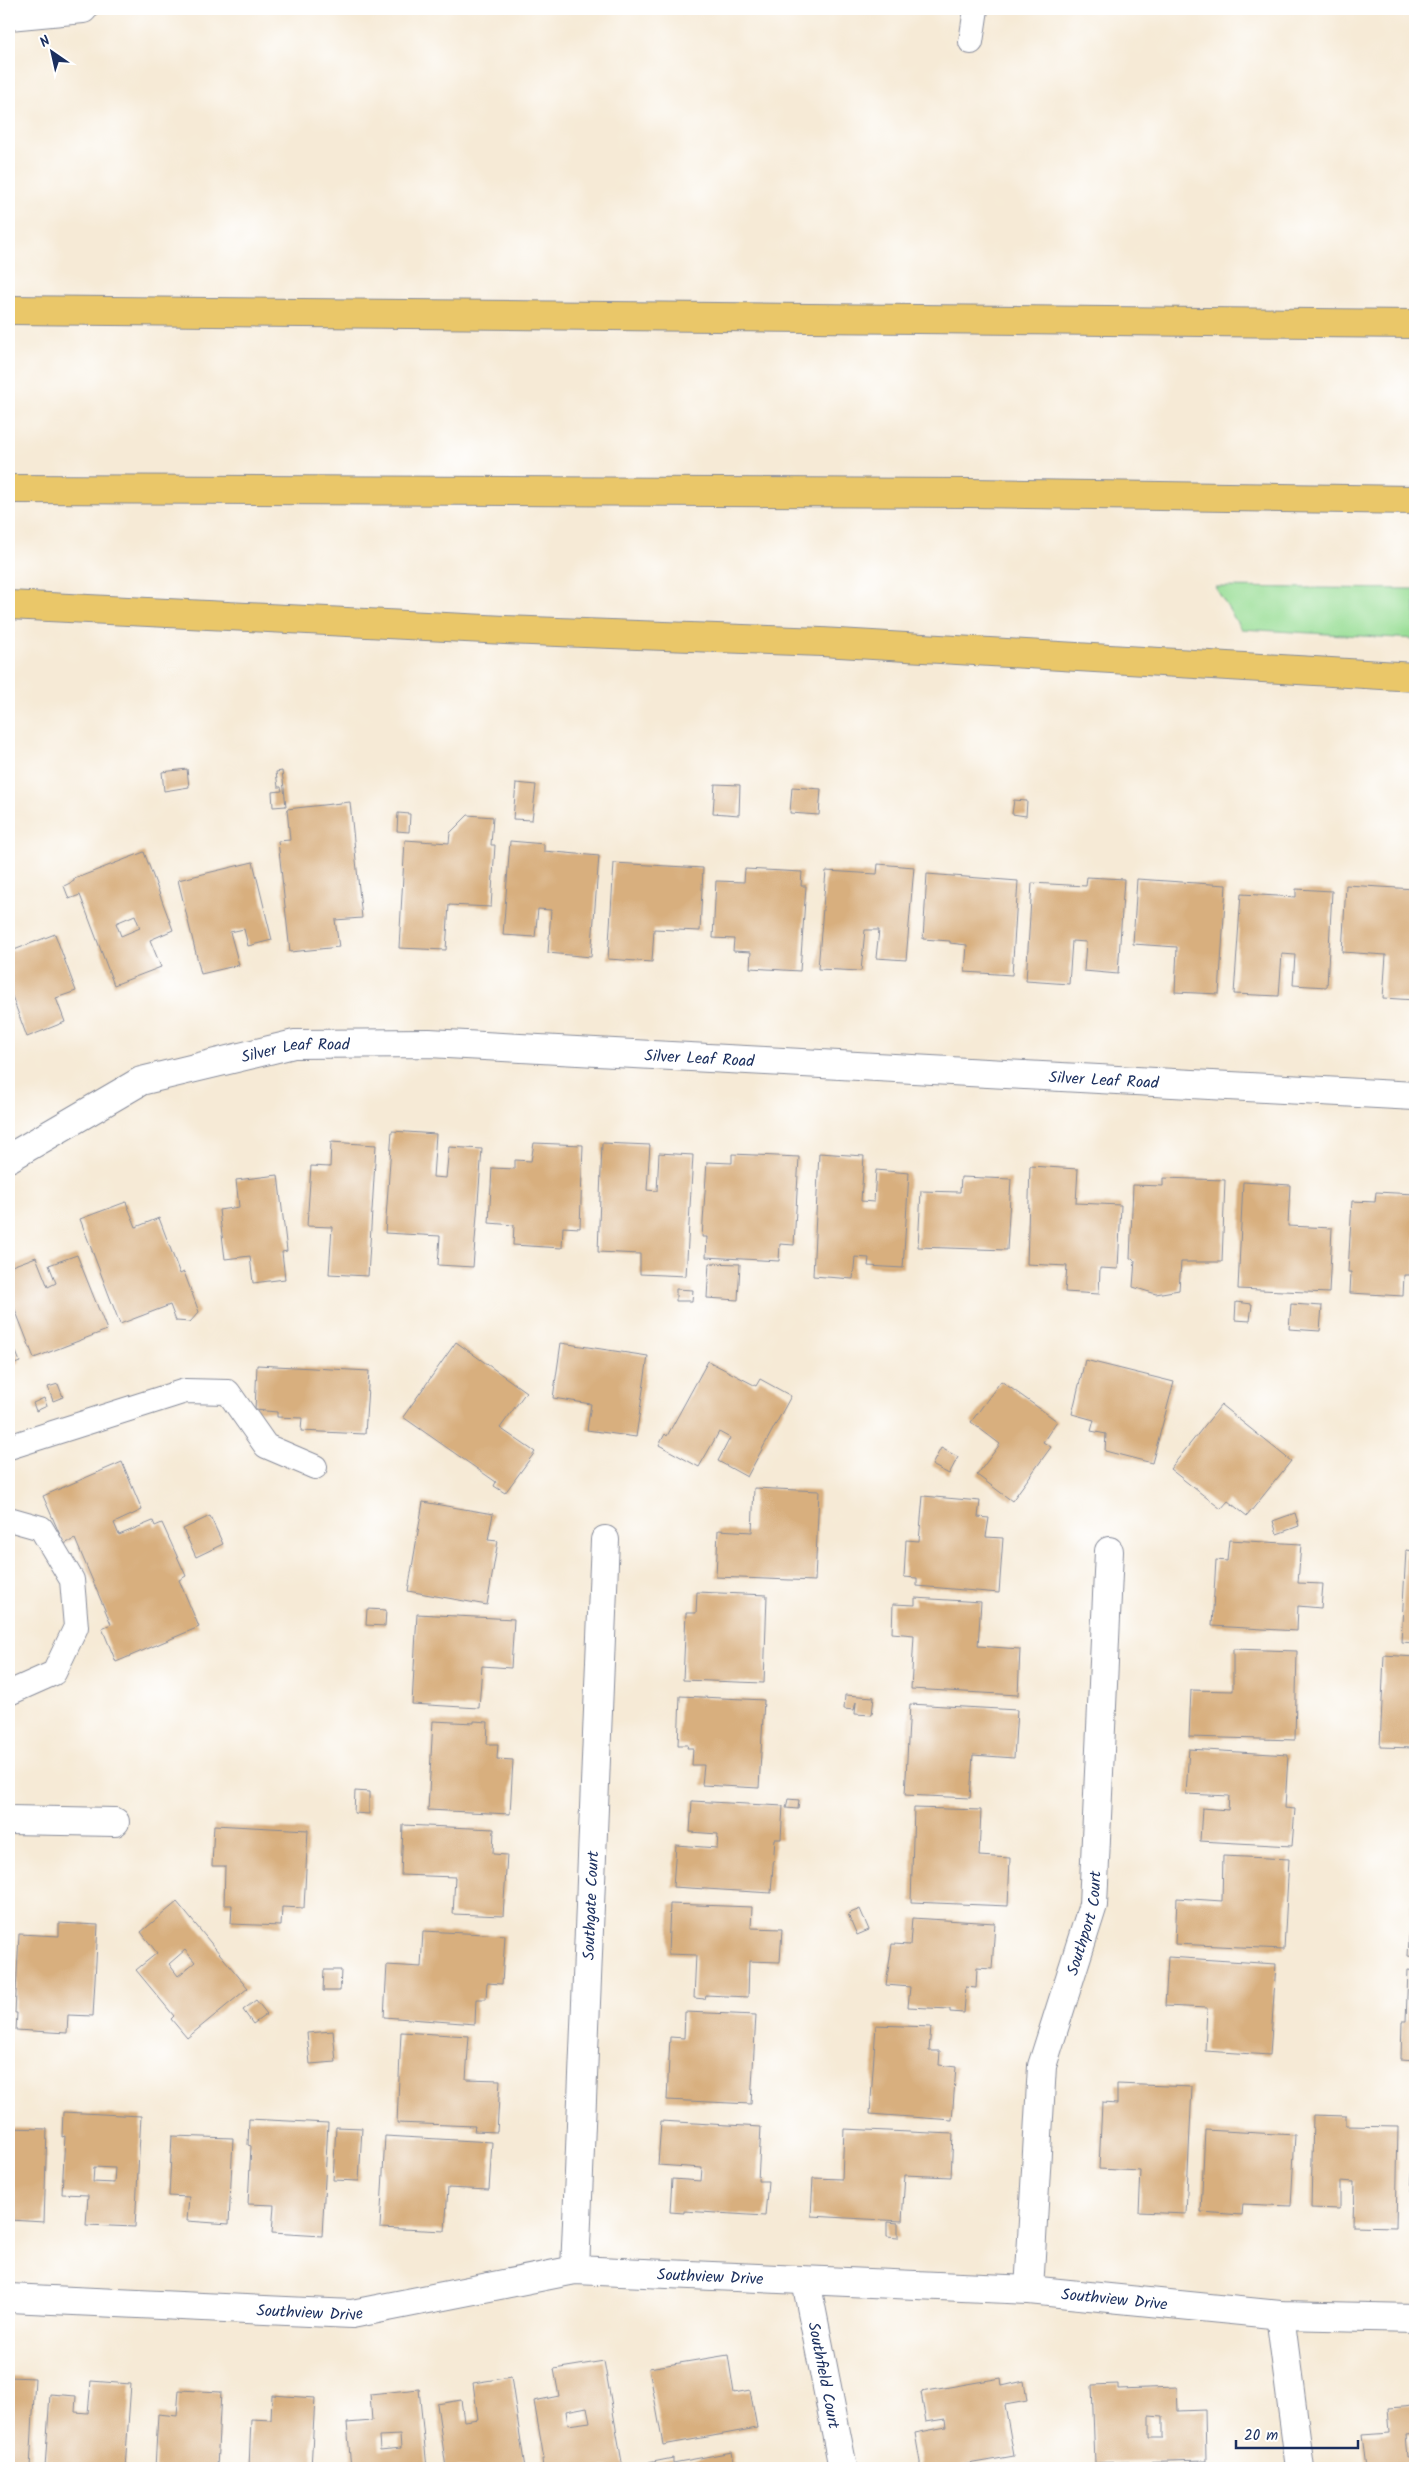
<svg xmlns="http://www.w3.org/2000/svg" width="1424" height="2477" font-family="Kalam,sans-serif">
	<rect width="100%" height="100%" fill="#fff"/>
	<filter id="ink" filterUnits="userSpaceOnUse"><feTurbulence type="fractalNoise" baseFrequency=".02" numOctaves="2"/><feDisplacementMap in="SourceGraphic" scale="10" xChannelSelector="R" yChannelSelector="G"/><feConvolveMatrix kernelMatrix="1 2 1 2 8 2 1 2 1" color-interpolation-filters="sRGB"/></filter>
	<filter id="wash" filterUnits="userSpaceOnUse"><feTurbulence type="fractalNoise" baseFrequency=".0096" numOctaves="4" result="noise"/><feDisplacementMap in="SourceGraphic" scale="20" xChannelSelector="R" yChannelSelector="G"/><feGaussianBlur stdDeviation="1.12" result="paint"/><feColorMatrix in="noise" values="0 0 0 0 0 0 0 0 0 0 0 0 0 0 0 0 0 1.4 0 .05"/><feComposite in="paint" operator="in"/></filter>
	<g filter="url(#wash)">
		<rect width="100%" height="100%" fill="#f6ead6"/>
		<path fill="#9ade96" stroke="#5a867a" d="M1215 587 1415 589V639L1241 629Z"/>
		<g id="blocks">
			<path fill="#d8af7e" fill-rule="evenodd" d="M187 769 189 787 164 791 162 772Z
				M282 771 286 806 273 807 272 792 282 791 281 787H278L276 772Z
				M516 783 536 785 532 820 513 819Z
				M715 784 740 785 739 815 713 813Z
				M792 787 821 789 819 815 790 813Z
				M1014 800 1027 801 1026 816 1012 814Z
				M350 802 362 918 335 920 339 947 290 952 278 841 290 840 287 809Z
				M398 813 410 814 409 832 397 831Z
				M468 815 493 817 491 845H495L491 907 449 905 446 950 399 948 405 840 449 843 450 833Z
				M510 841 544 844V851L599 856 591 957 548 953 551 910 538 909 535 937 503 935Z
				M144 852 173 930 150 940 161 967 114 985 80 895 69 899 64 886 74 881V879ZM135 915 140 928 121 936 116 923Z
				M253 862 272 940 248 946 244 929 230 932 239 965 201 974 178 880Z
				M614 863 703 868 700 931 654 929 652 962 608 959Z
				M878 864 914 867 906 960 876 958 879 930H865L861 971 818 969 826 871 877 874Z
				M745 869 802 872 801 886H806L800 971 750 968 751 952 733 951 734 939 713 938 716 881 744 882Z
				M927 874 1018 881 1012 975 965 972 967 945 950 943V941L923 939Z
				M1087 877 1124 879 1118 974 1084 971 1086 942 1072 941 1069 984 1026 981 1032 883 1086 886Z
				M1137 879 1226 885 1219 994 1175 992 1177 947 1133 944Z
				M1346 885 1415 889V1000L1383 998 1386 955 1342 952Z
				M1296 889 1332 891 1327 987 1293 985 1295 955 1282 954 1279 996 1234 994 1241 894 1296 897Z
				M55 934 76 991 56 998 65 1022 27 1037 9 988V952Z
				M392 1131 436 1134 433 1177 446 1178 449 1147 482 1149 473 1267 438 1265 440 1236 385 1233Z
				M331 1142 376 1145 368 1276 329 1274 332 1227 307 1226 311 1166 330 1167Z
				M534 1143 583 1145 580 1228 563 1227 562 1248 513 1245 514 1225 489 1223 492 1168 515 1169V1160L531 1161Z
				M602 1143 650 1145 647 1190 657 1191 659 1153 693 1155 686 1276 640 1274V1254L598 1252Z
				M819 1153 864 1156 861 1201 874 1202 876 1170 909 1173 903 1268 868 1266 869 1258 855 1257 853 1279 813 1276Z
				M732 1154 799 1157 794 1245 780 1244 779 1261 706 1257 707 1237H702L707 1162 732 1163Z
				M1030 1166 1078 1169 1076 1203 1121 1205 1118 1269 1100 1268 1099 1294 1065 1292 1067 1266 1027 1264Z
				M278 1175 287 1251 282 1252 285 1279 253 1283 250 1256 225 1259 219 1210 239 1207 236 1180Z
				M961 1177 1011 1179 1007 1250 918 1247 921 1191 960 1192Z
				M1163 1178 1225 1180 1222 1262H1181L1179 1290 1156 1294 1133 1287 1135 1260 1130 1259 1133 1185 1163 1186Z
				M1243 1182 1290 1185 1288 1226 1332 1228 1329 1293 1238 1289Z
				M1376 1192 1415 1194V1275H1404L1403 1296 1350 1293 1351 1272H1348L1352 1201 1375 1202Z
				M126 1202 136 1227 159 1218 180 1274 184 1272 199 1312 190 1322 176 1321 170 1305 120 1324 80 1219Z
				M77 1255 107 1330 34 1358 9 1294V1267L36 1257 48 1287 56 1283 49 1265Z
				M709 1263 740 1264 738 1300 707 1298Z
				M676 1289 693 1290 692 1301H676Z
				M1236 1302 1252 1304 1250 1321 1235 1320Z
				M1291 1304 1322 1306 1320 1331 1289 1329Z
				M9 1334 20 1362 9 1366Z
				M456 1342 526 1392 500 1428 535 1452 505 1493 494 1486 496 1482 403 1417Z
				M561 1343 648 1356 636 1437 587 1430 591 1404 553 1398Z
				M1085 1360 1174 1382 1152 1463 1105 1451 1106 1434 1091 1431 1094 1420 1072 1414Z
				M708 1361 756 1386 760 1379 791 1396 747 1477 718 1461 730 1438 719 1432 699 1467 659 1445 665 1434 667 1436Z
				M257 1365 369 1371 365 1434 301 1431 302 1418 277 1417V1412L255 1410Z
				M1001 1381 1057 1421 1043 1442 1051 1447 1012 1501 977 1475 1000 1444 971 1422Z
				M58 1384 63 1397 53 1401 48 1387Z
				M44 1398 47 1406 36 1411 33 1403Z
				M1221 1405 1291 1461 1247 1516 1228 1501 1221 1509 1170 1469Z
				M941 1448 958 1457 949 1474 932 1465Z
				M122 1462 142 1510 114 1523 119 1535 153 1521 155 1526 162 1523 186 1576 179 1580 199 1627 116 1662 102 1628 111 1624 75 1539 64 1544 43 1496Z
				M754 1488 819 1491 815 1581 716 1577 718 1530 752 1532Z
				M923 1496 980 1501 978 1517 989 1518 986 1537 1003 1538 999 1593 917 1586V1578L904 1577 906 1540 919 1541Z
				M423 1502 493 1514 488 1540 498 1541 487 1605 408 1591Z
				M1295 1513 1299 1526 1277 1534 1273 1521Z
				M210 1516 223 1544 196 1557 183 1529Z
				M1229 1540 1301 1544 1298 1583 1323 1584 1321 1608 1298 1606 1297 1631 1212 1626 1216 1560 1227 1561Z
				M1406 1550 1415 1551V1643L1401 1642Z
				M697 1592 767 1595 764 1683 683 1680 686 1613H696Z
				M915 1598 981 1602 978 1646 1020 1649 1018 1695 911 1689 914 1635 892 1633 893 1604 915 1605Z
				M367 1609 386 1610 385 1626 366 1625Z
				M417 1614 514 1619 511 1668 482 1666 479 1708 412 1704Z
				M1233 1649 1297 1651 1295 1740 1189 1737 1191 1690 1233 1691Z
				M1384 1655 1415 1657V1748L1380 1747Z
				M845 1695 874 1697 872 1715 855 1714 856 1702 854 1710 844 1709Z
				M680 1696 764 1700 759 1788 702 1785 704 1765H692L693 1748H687L688 1745H678Z
				M910 1704 1017 1710 1014 1758 973 1755 970 1798 905 1795Z
				M433 1721 474 1723V1721L488 1722 487 1744H498L497 1759 513 1760 510 1814 428 1810Z
				M1189 1749 1288 1755 1285 1808 1295 1809 1292 1846 1200 1841 1202 1808 1228 1810 1229 1796 1186 1794Z
				M355 1791 369 1792V1814L354 1813Z
				M788 1799 799 1800 798 1809 786 1808Z
				M692 1801 783 1806 781 1839H775L771 1893 673 1887 676 1845 717 1848 718 1834 690 1832Z
				M914 1808 981 1810 979 1856 1010 1858 1008 1906 911 1902Z
				M214 1825 308 1830 304 1908 282 1907 281 1926 231 1924 232 1905H224L225 1866H212Z
				M403 1825 494 1829 493 1854 507 1855 503 1916 453 1914 455 1877 401 1875Z
				M1223 1856 1289 1859 1284 1949 1175 1944 1177 1898 1222 1901Z
				M177 1902 248 1988 187 2038 171 2019 174 2016 136 1970 157 1953 141 1932ZM185 1950 195 1962 178 1976 169 1964Z
				M670 1904 752 1907 751 1928 782 1929 780 1962 749 1961 748 1997 706 1995 705 1999 694 1998 696 1955 668 1954Z
				M1411 1905 1415 1906V1957L1408 1956Z
				M860 1909 869 1930 857 1935 848 1914Z
				M912 1918 995 1923 992 1969 977 1968 976 1988 966 1987 964 2013 950 2012V2009L908 2007 910 1987 886 1985 892 1944 910 1945Z
				M59 1923 98 1925 93 2016 68 2015 67 2033 16 2030 17 2013H15L19 1934 59 1936Z
				M423 1931 505 1935 502 1984 487 1983 486 1999H476L475 2024 384 2017 387 1965 421 1967Z
				M1168 1957 1276 1964 1270 2055 1205 2051 1207 2008 1165 2006Z
				M324 1970H341L340 1991H323Z
				M1408 1970 1415 1971V2060L1401 2059 1402 2021H1406Z
				M256 2000 267 2014 253 2024 243 2010Z
				M685 2012 756 2015 751 2104 667 2100 670 2037 684 2038Z
				M876 2025 931 2027 929 2051H940L939 2065 956 2067 952 2120 870 2114Z
				M333 2031 336 2062 310 2064 307 2033Z
				M401 2032 469 2036 466 2079 500 2080 497 2132 474 2131 475 2126 397 2123Z
				M1117 2084 1192 2087 1186 2214 1139 2212 1141 2171 1099 2169 1102 2103 1117 2104Z
				M63 2112 141 2116 135 2227 86 2225 88 2195 62 2194 65 2136 62 2137ZM94 2167 115 2168 114 2183 93 2182Z
				M1313 2115 1346 2116V2126L1398 2127 1396 2227 1353 2226 1354 2182 1340 2181V2209L1311 2208Z
				M249 2119 328 2123 322 2236 272 2233 274 2205 248 2204 251 2146 248 2145Z
				M661 2121 761 2127 758 2181H768L765 2216 684 2211V2213L670 2212 672 2179 701 2181 702 2168 658 2165Z
				M336 2127 362 2128 359 2181 333 2180Z
				M9 2128 47 2129 44 2222 9 2220Z
				M844 2129 953 2134 951 2177 905 2175 902 2221 811 2216 813 2178 842 2179Z
				M1205 2130 1295 2135 1291 2206 1243 2204 1242 2215 1201 2212Z
				M172 2136 233 2138 229 2224 187 2221 189 2197 169 2196Z
				M385 2136 492 2142 489 2190 448 2188 445 2231 380 2228Z
				M1414 2147H1415V2225H1409Z
				M887 2222 898 2223V2238L887 2237Z
				M728 2355 734 2393 750 2390 757 2428 663 2445 649 2368Z
				M604 2361 623 2468H543L542 2459H544L534 2401 559 2396 554 2369ZM587 2407 590 2422 568 2425 566 2411Z
				M9 2377 35 2378 30 2468H9Z
				M511 2377 525 2468H446L437 2404 461 2400 464 2421 478 2419 473 2383Z
				M1001 2378 1002 2386 1024 2381 1027 2401 1005 2405 1014 2456 945 2468H921L915 2433 946 2427 945 2419 926 2422 921 2392Z
				M91 2381 131 2384 125 2468H45L50 2394 76 2396 75 2412 88 2413Z
				M1118 2384V2389L1177 2387 1178 2411 1205 2410 1206 2460 1095 2463 1092 2385ZM1149 2416 1163 2417V2438H1149Z
				M419 2389 427 2468H351L347 2423 372 2421 370 2394ZM400 2435 401 2448 380 2450 379 2436Z
				M179 2390 221 2392 217 2468H155L158 2414 177 2416Z
				M272 2395 315 2398 311 2468H249L251 2419 271 2420Z
				M1415 2406V2435L1406 2436 1408 2457 1415 2456V2468H1366L1362 2435 1390 2433 1388 2408Z
				M732 2452 735 2468H648V2463L673 2458V2463Z"/>
		</g>
	</g>
	<g filter="url(#ink)">
		<use href="#blocks" fill-opacity="0" stroke="#888c9a" stroke-width="1"/>
		<g fill="none" stroke-linecap="round" stroke-linejoin="round">
			<defs>
				<path id="service" d="M971 42 976 9
					M9 1447 185 1391 228 1392 266 1446 315 1467
					M9 1519 41 1528 72 1580 76 1627 54 1673 9 1693"/>
				<g id="minor">
					<path d="M9 16 83 9"/>
					<path d="M9 1820 115 1822"/>
					<path id="s1" d="M575 2270 605 1540"/>
					<path id="s2" d="M806 2281 843 2468"/>
					<path id="s3" d="M1029 2290 1042 2066 1093 1905 1109 1551"/>
					<path id="s4" d="M9 2298 352 2314 575 2270 1029 2290 1280 2315 1415 2318"/>
					<path d="M1280 2315 1300 2468"/>
				</g>
				<g id="tertiary">
					<path id="s5" d="M9 1158 141 1081 294 1044 429 1043 1415 1096"/>
				</g>
				<path id="motorway" d="M9 310 1415 324
					M9 489 969 493 1415 500
					M9 605 505 630 822 642 1415 677"/>
			</defs>
			<use href="#service" stroke="#888c9a" stroke-width="26"/>
			<use href="#minor" stroke="#888c9a" stroke-width="30"/>
			<use href="#tertiary" stroke="#888c9a" stroke-width="30"/>
			<use href="#motorway" stroke="#888c9a" stroke-width="30"/>
			<use href="#service" stroke="#fff" stroke-width="24"/>
			<use href="#minor" stroke="#fff" stroke-width="28"/>
			<use href="#tertiary" stroke="#fff" stroke-width="28"/>
			<use href="#motorway" stroke="#eac769" stroke-width="28"/>
		</g>
	</g>
	<g text-anchor="middle" stroke-width="4" stroke-linejoin="round" paint-order="stroke">
		<g font-size="16" fill="#1b2f5e" stroke="#fff">
			<text dy="6" stroke="none"><textPath href="#s5" startOffset="311">Silver Leaf Road</textPath></text>
			<text dy="6" stroke="none"><textPath href="#s5" startOffset="716">Silver Leaf Road</textPath></text>
			<text dy="6" stroke="none"><textPath href="#s5" startOffset="1121">Silver Leaf Road</textPath></text>
			<text dy="6" stroke="none"><textPath href="#s1" startOffset="365">Southgate Court</textPath></text>
			<text dy="6" stroke="none"><textPath href="#s3" startOffset="374">Southport Court</textPath></text>
			<text dy="6" stroke="none"><textPath href="#s4" startOffset="706">Southview Drive</textPath></text>
			<text dy="6" stroke="none"><textPath href="#s4" startOffset="1111">Southview Drive</textPath></text>
			<text dy="6" stroke="none"><textPath href="#s4" startOffset="301">Southview Drive</textPath></text>
			<text dy="6" stroke="none"><textPath href="#s2" startOffset="96">Southfield Court</textPath></text>
		</g>
	</g>
	<rect width="1424" height="2477" fill="none" stroke="#fff" stroke-width="30"/>
	<g transform="translate(52 52) rotate(326)" stroke="#ffffff" stroke-width="4" paint-order="stroke">
	<path d="M0-4L9 19L0 12L-9 19Z" fill="#1b2f5e"/>
	<text y="-8" font-size="14" font-weight="bold" text-anchor="middle" fill="#1b2f5e">N</text>
	</g>
	<path d="M1236 2440v8h122v-8" fill="none" stroke="#1b2f5e" stroke-width="2.5"/>
	<text x="1244" y="2440" font-size="15" fill="#1b2f5e" stroke="#ffffff" stroke-width="4" paint-order="stroke">20 m</text>
</svg>
